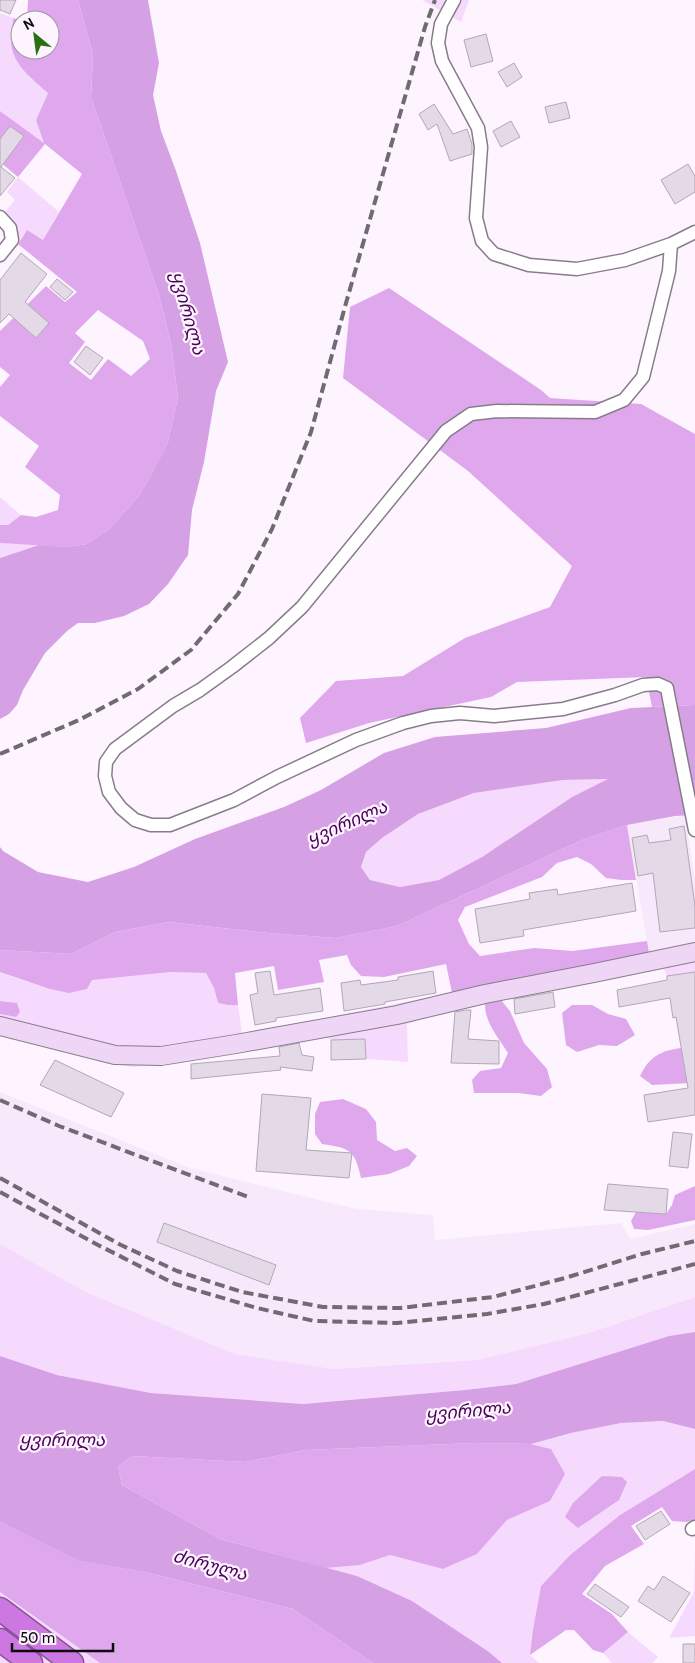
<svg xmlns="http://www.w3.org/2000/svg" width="695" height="1663" font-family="Cabin,'Noto Sans Georgian',sans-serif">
	<rect width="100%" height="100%" fill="#fdf4ff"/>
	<path fill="#f7e8fb" d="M685 815 695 879V944L649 953 627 825Z
		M0 1092 190 1168 356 1209 433 1215 435 1240 621 1223 630 1239 695 1224V1297L589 1333 477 1360 334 1369 235 1354 86 1292 0 1244Z"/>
	<path fill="#f6dafd" d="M422 0H469L461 22Z
		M0 13 13 18 11 44 29 77 48 92 36 120 45 144 0 111Z
		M18 177 59 212 43 240 27 230 0 265V246L6 238 0 225V209L4 213 15 200 7 192Z
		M0 497 21 515 8 525H0Z
		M0 543 39 545 0 558Z
		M609 779 572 797 482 857 439 880 400 887 370 880 361 867 366 852 382 838 418 814 474 793 563 780Z
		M695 944V972L667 977 664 969 455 1009 407 1024 408 1062 366 1059 365 1039 331 1040 324 1035 177 1064 132 1067 77 1055 0 1036V1014L16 1017 17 1003 0 1001V972L25 981 87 989 91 980 171 972 206 973 214 988 218 1003 228 1005H238L242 1033 330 1017Z
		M0 1244 86 1292 235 1354 334 1369 477 1360 589 1333 695 1297V1332L669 1336 516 1384 465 1390 303 1404 151 1393 57 1375 0 1356Z
		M663 1421 695 1429V1469L620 1515 570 1555 541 1586 530 1655 539 1663H502L489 1652 357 1576 326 1568 360 1565 390 1555 443 1569 477 1554 507 1520 550 1501 551 1449 531 1444 571 1433 621 1423Z
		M695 1550V1636L669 1638 694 1592Z
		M0 1592 100 1663H0Z
		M628 1632 658 1657 652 1663H612L603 1653Z"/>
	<path fill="#dfa8ed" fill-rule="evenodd" d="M28 0H78L93 54 91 97 159 295 171 343 178 397 168 442 153 471 139 496 109 529 87 544 67 547 0 543V525H8L21 515 36 517 58 510 60 495 25 467 39 446 0 416V387L10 375 0 367V331L46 286 65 302 77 292 18 244 27 230 43 240 82 174 45 144 18 177 0 162V111L44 143 36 120 48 93C33 80 12 64 11 42 11 34 13 26 13 18L20 20V50H50V20H27ZM98 310 143 341 150 359 131 376 108 359 91 380 69 363 85 342 75 333Z
		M389 288 541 390 550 398 641 404 695 434V705L652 707 646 677 517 682 491 697 369 723 306 743 300 718 336 681 403 676 465 638 550 607 572 566 468 471 343 378 350 307Z
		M627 825 636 880H621L606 878 591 864 577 857 557 863 542 877 465 907 458 920 469 944 480 956 534 948 573 951 647 941 649 953 452 993 446 964 384 977 361 976 351 965 347 955 319 960 324 982 278 990 274 966 235 973 238 1005H228L218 1003 214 988 206 973 171 972 92 980 87 989 69 993 50 989 0 972V950L71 954 115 932 169 922 268 933 336 938 397 926 582 840Z
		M501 1000 510 1011 524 1043 547 1069 552 1087 541 1096 518 1093H474L472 1080 480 1071 501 1068 508 1053C498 1037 485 1023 485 1004Z
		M0 1001 17 1003 20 1012 16 1017 0 1014Z
		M572 1005H592L608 1014 626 1019 635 1035 617 1046 599 1045 577 1052 566 1045 562 1013Z
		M681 1048 685 1072 692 1083 652 1085 640 1076C650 1056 660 1051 681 1048Z
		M343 1099 366 1109 376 1122 377 1140 395 1151 407 1148 417 1156 409 1166 389 1174 361 1178C355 1150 350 1148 322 1144L315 1134V1114L320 1102Z
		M695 1186V1220L648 1230 634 1229 631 1221 636 1212 666 1214 672 1205 675 1195Z
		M474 1443 531 1444 551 1449 565 1474 550 1501 507 1520 477 1554 443 1569 390 1555 360 1565 326 1568 220 1539 122 1485 118 1467 132 1456 245 1462 306 1450Z
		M695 1469V1520L687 1522 672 1521 662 1507 631 1526 644 1544 605 1566 582 1594 612 1614 628 1632 603 1653 593 1650 574 1630H566L530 1655 533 1630 541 1586 570 1555 620 1515Z
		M602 1476 622 1477 627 1482 619 1500 578 1528 565 1517 573 1503Z
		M0 1522 81 1561 149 1573 293 1609 373 1663H100L0 1592Z"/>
	<path fill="#d6a0e4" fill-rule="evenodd" d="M78 0H148L159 63 153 95 161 131 176 171 200 243 228 362 216 391 204 462 192 510 188 555 168 584 149 604 124 616 95 623H78L67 631 45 653 23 690 17 705 9 714 0 719V558L39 545 67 547 87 544 109 529 139 496 153 471 168 442 178 397 171 343 159 295 91 97 93 54Z
		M695 705V815L675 816 627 825 582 840 397 926 336 938 268 933 169 922 115 932 71 954 0 950V847L3 851 38 872 88 882 134 867 195 839 284 807 321 790 384 753 435 737 546 728 631 708ZM608 779 572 797 482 857 439 880 400 887 370 880 361 867 366 852 382 838 418 814 474 793 563 780Z
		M695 1332V1429L663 1421 621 1423 571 1433 531 1444 474 1443 306 1450 245 1462 132 1456 118 1467 122 1485 220 1539 357 1576 412 1601 489 1652 502 1663H373L293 1609 149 1573 80 1561 0 1522V1356L57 1375 151 1393 303 1404 465 1390 516 1384 669 1336Z"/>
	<path fill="#e4d9e7" stroke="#b2a8b5" d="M0 0H16L10 14 0 10Z
		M486 34 493 61 471 67 464 40Z
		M514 63 522 77 507 87 498 72Z
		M566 102 570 118 549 123 545 107Z
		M434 104 453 134 467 129 472 144V154L450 161 437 124 428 130 419 114Z
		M511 121 520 137 501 147 493 131Z
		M10 126 24 136 1 167 15 178 0 196V139Z
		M688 164 695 176V192L675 204 661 180Z
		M21 253 47 274 25 302 49 323 36 338 9 314 0 323V280Z
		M57 279 73 292 65 300 50 287Z
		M86 346 103 358 90 375 74 362Z
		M684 826 695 906V928L660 932 653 873 638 876 632 838 647 835 649 843 671 840 669 829Z
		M632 883 636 911 523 930 524 936 480 943 475 909 530 899 529 893 557 889 558 895Z
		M270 971 274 995 320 988 323 1011 276 1018V1021L255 1025 250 995 258 993 255 973Z
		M433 971 436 993 385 1002V1004L344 1011 341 983 360 980 361 985 398 980V977Z
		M695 972V1115L648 1122 644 1095 688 1088 676 1017 673 1018 670 998 619 1007 617 990 667 980V976Z
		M553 992 555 1007 515 1014 514 999Z
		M466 1010H471L468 1039 499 1041V1064L451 1063 455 1012Z
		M365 1039 366 1059 331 1060V1040Z
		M299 1043 302 1055 314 1057 312 1071 280 1067 281 1070 191 1079V1064L280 1056 279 1047Z
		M55 1060 124 1093 111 1117 40 1085Z
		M262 1094 311 1098 306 1150 352 1153 349 1178 256 1171Z
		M673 1132 692 1134 688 1168 669 1166Z
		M608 1184 668 1189 666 1214 604 1210Z
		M164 1223 276 1265 269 1285 157 1242Z
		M661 1511 670 1524 645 1540 636 1526Z
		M663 1576 690 1593 671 1622 638 1601 648 1586 654 1590Z
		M595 1584 629 1607 621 1617 587 1594Z
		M683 1644H695V1663H683Z"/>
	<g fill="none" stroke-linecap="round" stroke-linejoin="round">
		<defs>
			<path id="street" d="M454 0 441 24 438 43 442 61 478 128 481 147 476 218 482 241 494 254 529 265 577 269 625 260 671 244 695 232
				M0 217 10 228 12 240 0 255
				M671 244 669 271 643 377 624 400 595 412 497 411 471 414 446 431 302 607 269 638 232 667 200 690 173 706 115 749 106 762 105 776 109 792 121 808 135 820 151 825H170L234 800 277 777 356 740 403 723 431 716 460 713 494 716 563 709 615 695 643 685 658 684 667 688 669 699 695 830
				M692 1529 695 1527"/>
			<path id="secondary" d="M0 1026 115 1055 161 1056 236 1044 397 1015 485 994 594 973 695 952"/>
			<path id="highway" d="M0 1609 72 1663
				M0 1640 31 1663"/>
		</defs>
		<use href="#street" stroke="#877d89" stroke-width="15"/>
		<use href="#secondary" stroke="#877d89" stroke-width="20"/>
		<use href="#highway" stroke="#8a5298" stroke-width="25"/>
		<use href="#street" stroke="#fff" stroke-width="12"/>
		<use href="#secondary" stroke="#f0d6f6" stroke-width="18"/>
		<use href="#highway" stroke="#cd78e2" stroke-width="22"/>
		<path stroke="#706a71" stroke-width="4" stroke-dasharray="10 5" stroke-linecap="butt" d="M0 754 79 720 138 689 191 650 238 594 272 529 311 432 346 303 425 27 435 0
			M0 1100 59 1126 251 1198
			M0 1178 121 1245 177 1271 242 1292 323 1307 400 1308 493 1297 565 1278 642 1254 695 1241
			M0 1192 98 1245 175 1284 257 1308 314 1321 397 1323 487 1314 544 1304 695 1264"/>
	</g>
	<g text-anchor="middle" stroke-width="4.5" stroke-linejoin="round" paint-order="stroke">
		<g font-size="18" font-style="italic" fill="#490157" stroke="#fdf4ff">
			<text transform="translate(188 313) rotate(74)" y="6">ყვირილა</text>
			<text transform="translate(347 823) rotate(-24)" y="6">ყვირილა</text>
			<text transform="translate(468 1411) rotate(-5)" y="6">ყვირილა</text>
			<text x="62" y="1446">ყვირილა</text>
			<text transform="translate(210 1565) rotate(15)" y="6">ძირულა</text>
		</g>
	</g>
	<g transform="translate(35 35) rotate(331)"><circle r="24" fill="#fdf4ff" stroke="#9d979f"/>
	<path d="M0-4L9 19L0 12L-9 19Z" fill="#29700f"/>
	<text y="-8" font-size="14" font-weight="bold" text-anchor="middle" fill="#0e0b0f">N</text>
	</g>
	<path d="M12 1643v8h101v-8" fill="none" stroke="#0e0b0f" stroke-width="2.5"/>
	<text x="20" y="1643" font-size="15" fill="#0e0b0f" stroke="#fdf4ff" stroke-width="4" paint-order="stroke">50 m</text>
</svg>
